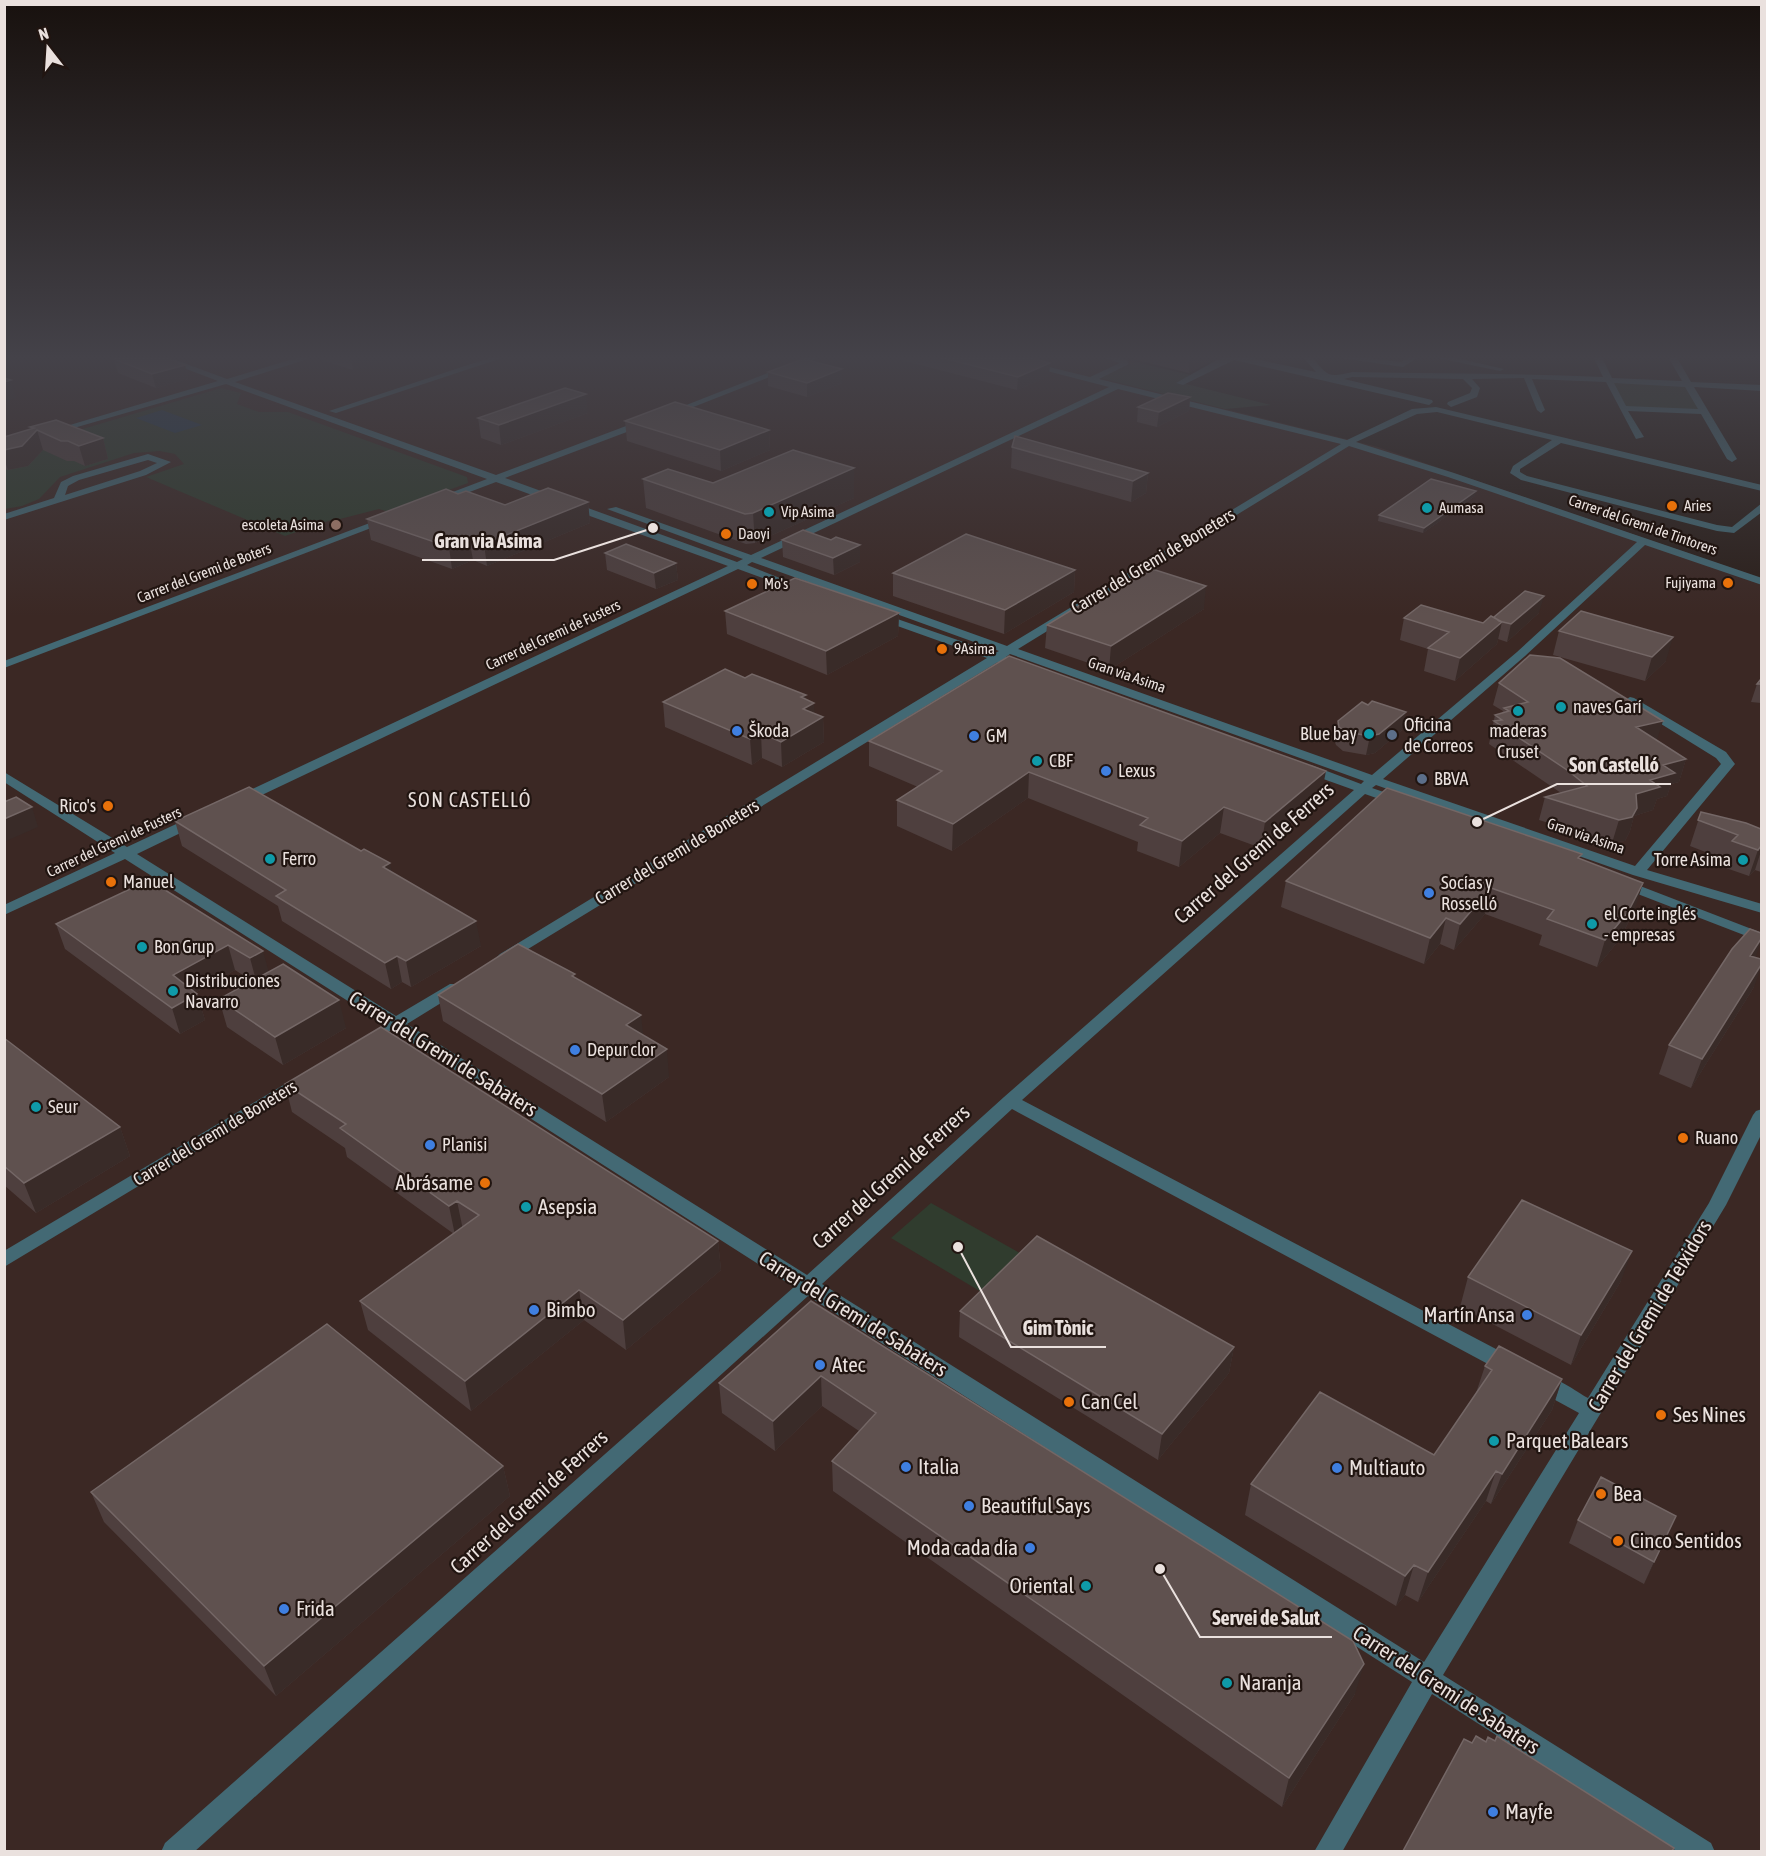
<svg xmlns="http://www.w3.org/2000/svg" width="1766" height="1856" font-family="'Asap Condensed',sans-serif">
	<rect width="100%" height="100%" fill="#2b1f1a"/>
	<path fill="#3b2824" d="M5 356H1113L1136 362 1101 378 1378 447 1761 578V1851L5 1852Z"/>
	<path fill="#303c2e" d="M1135 362 1195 376 1182 383 1271 405 1225 409 1100 378Z
		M1609 380 1689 385 1706 412 1623 408Z
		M221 388 241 393 237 404 259 412H288L467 477 468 483 389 512 379 509 340 519 337 518 285 536 146 477 184 464 175 454 160 451 134 453 60 477 39 499 22 506 5 509V452Z
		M931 1203 1025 1256 988 1296 891 1238Z"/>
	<path fill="#253b4e" d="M162 410 202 425 175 433 136 418Z"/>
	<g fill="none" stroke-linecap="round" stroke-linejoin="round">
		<path fill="#436974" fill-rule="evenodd" d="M152 356H165L227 379 303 356H317L235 382 496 475 642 420H648V424L505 478 737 562 743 559 607 509 616 507 751 555 1109 387 989 356H1004L1090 377 1120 363 1100 356 1126 359 1129 364 1099 379 1347 440 1412 409 1436 407 1762 485V491L1561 443 1520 469V472L1527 476 1717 525 1732 527 1762 503V512L1734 533 1717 531 1521 480 1510 473 1513 466 1552 440 1437 412 1417 414 1356 442 1454 473 1762 578V585L1645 545 1525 656 1383 779 1635 866 1721 764 1716 758 1624 701 1630 697 1634 698 1726 752 1735 764 1647 870 1762 904V913L1633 875 1376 785 1372 788 1404 799 1406 802 1399 806 1365 794 1022 1100 1515 1359 1518 1365 1515 1371 1508 1373 1501 1371 1012 1109 822 1284 1424 1662 1579 1413 1535 1389 1532 1383 1535 1377C1551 1372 1574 1390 1588 1398L1709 1203 1753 1115 1756 1111 1762 1109V1133L1726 1205 1443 1675 1711 1843 1715 1852H1678L1432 1694 1342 1852H1314L1412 1682 808 1296 194 1852H161L165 1843 794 1287 394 1031H384L382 1027 384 1024 125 859 4 915V905L115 853 4 782V772L127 847 189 818H199L201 821 199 824 137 854 396 1016 450 984H462L464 987 462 990 407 1024 807 1275 1004 1097 1354 790 1301 771 1299 768 1301 765H1311L1361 784 1364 781 1010 654 1006 657 1025 663V669L1021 670 998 662 510 960H500L497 957 500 954 987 658 875 618V614H883L995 653 999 651 752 562 747 565 808 589 803 592 799 591 738 569 243 804H233L231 801 233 798 728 566 496 482 443 502H437V498L487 479 226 384 53 434V430L218 381ZM1118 389 1341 444 1007 646 761 558ZM1349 446 1448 477 1637 542 1517 652 1372 775 1018 649Z
			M495 356H508L336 413 329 411Z
			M811 356H823L673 415 666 413Z
			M1224 356H1241L1316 372 1302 356H1311C1328 376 1327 378 1352 372 1436 374 1519 373 1603 377L1593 356H1601L1612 378 1682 381 1668 357 1676 356 1691 382 1762 385V391L1694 387 1737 459 1732 462 1727 459 1701 414 1628 411 1644 437 1636 439 1606 382 1532 379 1545 410 1541 413 1537 410 1524 378 1472 379 1480 388 1477 397 1451 407 1447 404 1448 402 1470 393 1472 388 1463 379 1352 377 1344 379 1432 400 1433 402 1429 405 1234 360 1183 385 1176 383ZM1614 383 1685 387 1698 409 1626 406Z
			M1327 356H1353L1401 362 1410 356H1420L1403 367Z
			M1428 356H1447L1504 369 1500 371Z
			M148 454 171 462 146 475 4 520V514L54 498 61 482 73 476ZM148 460 157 463 140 471 65 495 68 486 79 480Z
			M383 518 392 520 4 668V661Z
			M1622 879 1762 933V942L1617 886 1615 883 1617 880Z
			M302 1074 308 1076 310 1080 308 1084 4 1267V1251Z"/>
	</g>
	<path fill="#4e3f3e" d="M321 356H400L353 370 321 360Z
		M885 356H1023L1049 376 1017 390Z
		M1133 356H1216V358L1189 373 1133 359Z
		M114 359 185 365 188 379 156 388 118 373Z
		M768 372 842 383 807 397 768 386Z
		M1190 397 1189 411 1157 427 1137 422 1138 407Z
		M588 413 501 445 481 438 478 418Z
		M625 421 769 430 770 450 721 471 627 441Z
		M30 427 103 438 108 459 85 466 74 461H67L43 450 28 466 8 470 4 469V437L31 429Z
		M1012 447 1148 473 1146 493 1131 502 1011 468Z
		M643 479 713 483 854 498 755 543 746 544 646 508Z
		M458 494 505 505 588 502 590 523 487 566 473 560 452 569 371 540 367 519Z
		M1475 496 1423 533 1378 521 1379 515Z
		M782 540 860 562 834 575 783 557Z
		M605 553 676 563 678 580 656 589 607 570Z
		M1075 570 1074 592 1004 634 893 596V573Z
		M1089 605 1204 609 1109 670 1045 648 1047 625Z
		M725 611 899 613 898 636 827 675 727 634Z
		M1539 613 1507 642 1498 639 1497 644 1455 681 1424 671 1428 649 1400 640 1404 618 1483 623 1494 617Z
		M1559 631 1666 661 1645 681 1553 655Z
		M745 678 806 699 814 714 823 717 824 742 782 767 762 758 752 765 665 727 663 702Z
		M1761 679V703L1751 702 1757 684Z
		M1499 683 1657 740 1686 759 1679 782 1671 784 1667 796 1657 799 1653 810 1634 816 1630 831 1625 841 1612 843 1539 820 1545 797 1561 793 1489 744 1495 715 1502 713 1503 711 1493 705Z
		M1338 721 1402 730 1375 753 1366 755 1343 751 1336 745 1334 740Z
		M869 741 1321 796 1261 848 1220 833 1179 867 1137 851 1138 842 1028 798 952 851 897 826V800L918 787 869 766Z
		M1701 812 1761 829V872L1755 870 1749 876 1723 867 1726 860 1690 846Z
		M175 821 391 872 481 946 411 987 402 982 391 989 282 921 278 906 182 846Z
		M1580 859 1635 909 1620 939 1597 967 1539 945 1542 935 1485 914 1454 950 1440 944 1424 964 1281 907 1286 881Z
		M149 880 268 972 346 1028 283 1065 227 1027 219 999 252 981 235 970 195 993 197 994 205 1020 180 1034 65 949 56 924Z
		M1756 958 1754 987 1691 1088 1659 1074 1669 1045Z
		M575 978 643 1036 669 1077 606 1122 443 1021 438 995Z
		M4 1038 120 1127 130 1156 36 1213 4 1185Z
		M285 1084 718 1241 721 1270 626 1350 584 1320 471 1411 368 1330 360 1301 454 1234 347 1157 345 1148 292 1112Z
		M1468 1277 1621 1281 1571 1365 1460 1307Z
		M811 1301 1355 1694 1282 1807 833 1491 832 1461 859 1431 822 1406 775 1451 722 1413 719 1383Z
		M960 1311 1234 1347 1229 1373 1158 1460 959 1337Z
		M1485 1366 1562 1379 1552 1410 1491 1504 1486 1501 1418 1602 1405 1595 1396 1606 1245 1515 1251 1484 1434 1455 1476 1393Z
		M503 1466 510 1496 276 1696 104 1522 91 1492Z
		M1676 1516 1644 1584 1569 1543 1578 1520Z"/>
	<path fill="#392b28" d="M357 356H400L353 370 351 358Z
		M1190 356H1216V358L1189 373Z
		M1050 363 1049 376 1017 390 1018 377Z
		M185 365 188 379 156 388 152 374Z
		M842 369V383L807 397V383Z
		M11 380 16 398 4 402V382Z
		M586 394 588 413 501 445 499 425Z
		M1190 397 1189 411 1157 427 1159 412Z
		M37 430 43 450 28 466 8 470 4 458V450Z
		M769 430 770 450 721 471 720 450Z
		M103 438 108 459 85 466 79 446Z
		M854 468V498L755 543 753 513Z
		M1148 473 1146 493 1131 502 1133 481Z
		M1476 491 1475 496 1423 533 1424 528Z
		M588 502 590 523 487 566 484 544Z
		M469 538 473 560 452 569 449 547Z
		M860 545V562L834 575 833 558Z
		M676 563 678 580 656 589 654 573Z
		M1075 570 1074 592 1004 634 1005 610Z
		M1206 586 1204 609 1109 670 1111 646Z
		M1544 596 1539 613 1507 642 1511 624Z
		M899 613 898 636 827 675 826 651Z
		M1502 622 1497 644 1455 681 1460 658Z
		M1673 637 1666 661 1645 681 1652 657Z
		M806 695V707L814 703 815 722 823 717 824 742 782 767 781 742 801 697Z
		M1406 712 1402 730 1375 753 1366 755 1370 736Z
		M1663 721 1656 743 1636 727Z
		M761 733 762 758 752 765 750 739Z
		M1686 759 1679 782 1671 784 1667 796 1657 799 1653 810 1634 816 1630 831 1625 841 1612 843 1619 820 1636 794 1663 765Z
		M1326 771 1321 796 1261 848 1265 822Z
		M1029 772 1028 798 952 851 953 824Z
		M32 807 38 827 4 842V819Z
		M1224 807 1220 833 1179 867 1182 841Z
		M1761 846V851L1755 870 1749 876 1758 850Z
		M390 863 395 888 383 867Z
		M1643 883 1635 909 1620 939 1597 967 1605 940Z
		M1491 888 1485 914 1454 950 1460 924Z
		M1446 918 1440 944 1424 964 1430 938Z
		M476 921 481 946 411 987 406 961Z
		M1761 939V942L1754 961 1750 956Z
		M228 945 235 970 181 1001 173 975Z
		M263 951 270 976 257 984 250 958Z
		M397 956 402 982 391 989 385 963Z
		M1761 965V968L1754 987 1691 1088 1702 1059Z
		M197 994 205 1020 180 1034 172 1008Z
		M339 1000 346 1028 283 1065 275 1037Z
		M641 1015 644 1042 626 1025Z
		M667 1049 669 1077 606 1122 602 1094Z
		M120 1127 130 1156 36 1213 24 1183Z
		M457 1201 463 1230 455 1235 449 1206Z
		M718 1241 721 1270 626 1350 623 1320Z
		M1632 1251 1621 1281 1571 1365 1581 1335Z
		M579 1290 584 1320 471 1411 465 1381Z
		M1234 1347 1229 1373 1158 1460 1162 1434Z
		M821 1376 822 1406 775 1451 773 1421Z
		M1562 1379 1552 1410 1491 1504 1502 1474Z
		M503 1466 510 1496 276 1696 264 1666Z
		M1496 1471 1486 1501 1418 1602 1428 1572Z
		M1676 1516 1666 1539 1644 1584 1654 1562Z
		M1414 1565 1405 1595 1396 1606 1405 1576Z
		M1364 1664 1355 1694 1282 1807 1289 1778Z"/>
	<path fill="#5f514f" stroke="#746766" stroke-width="1.5" d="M125 356H162L185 365 152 374 114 359Z
		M935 356H1023L1050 363 1018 377Z
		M803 359 842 369 807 383 768 372Z
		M4 378 11 380 4 382Z
		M565 388 586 394 499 425 478 418Z
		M1168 393 1190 397 1159 412 1138 407Z
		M675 402 769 430 720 450 625 421Z
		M56 420 103 438 79 446 68 441H61L37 430 22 446 4 450V437L34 428 30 427Z
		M1015 436 1148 473 1133 481 1012 447Z
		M793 450 854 468 753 513 745 514 643 479 668 469 713 483Z
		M1431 479 1476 491 1424 528 1379 515Z
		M548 488 588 502 484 544 469 538 449 547 367 519 446 489 458 494 466 491 505 505Z
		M803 530 831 540 836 537 860 545 833 558 782 540Z
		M966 534 1075 570 1005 610 893 573Z
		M626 544 676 563 654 573 605 553Z
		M1149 568 1206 586 1111 646 1047 625 1083 603 1089 605Z
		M795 578 899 613 826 651 725 611Z
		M1525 591 1544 596 1511 624 1499 621 1494 617Z
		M1421 605 1483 623 1491 616 1502 622 1460 658 1428 648 1449 632 1404 618Z
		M1581 611 1673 637 1652 657 1559 631Z
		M1530 655 1560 658 1663 721 1636 727 1686 759 1663 765 1675 773 1650 780 1660 787 1636 794 1637 808 1632 817 1619 820 1545 797 1587 786 1567 770 1494 721 1502 720 1495 715 1509 711 1504 708 1528 702 1499 683Z
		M1009 656 1326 771 1265 822 1224 807 1182 841 1140 825 1148 818 1029 772 953 824 897 800 942 771 869 741Z
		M725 669 745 678 752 674 806 695 801 697 814 703 803 709 823 717 781 742 761 733 750 739 663 702Z
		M1761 679V684H1757Z
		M1372 701 1406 712 1379 734 1370 736 1346 732 1339 727 1338 721 1362 702 1368 705Z
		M249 787 361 851 364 849 390 863 383 867 476 921 406 961 397 956 385 963 276 896 286 890 175 821Z
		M1387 788 1582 854 1578 858 1643 883 1628 912 1605 940 1547 919 1554 910 1491 888 1460 924 1446 918 1430 938 1286 881Z
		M16 797 32 807 4 819V802Z
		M1701 812 1746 823 1761 829V846L1758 850 1732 841 1738 835 1698 820Z
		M149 880 263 951 250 958 228 945 173 975 197 994 172 1008 56 924Z
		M1750 929 1761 933V939L1750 956 1761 959V965L1702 1059 1669 1045 1732 949Z
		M518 944 575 974 572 976 641 1015 626 1025 667 1049 602 1094 438 995Z
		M283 964 339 1000 275 1037 219 999Z
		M381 1027 718 1241 623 1320 579 1290 465 1381 360 1301 479 1215 457 1201 449 1206 340 1128 346 1124 285 1084Z
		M4 1038 120 1127 24 1183 4 1166Z
		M1522 1200 1632 1251 1581 1335 1468 1277Z
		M1037 1236 1234 1347 1162 1434 960 1311Z
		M811 1301 1353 1641 1364 1664 1289 1778 832 1461 876 1413 821 1376 773 1421 719 1383Z
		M327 1324 503 1466 264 1666 91 1492Z
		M1499 1346 1562 1379 1502 1474 1496 1471 1428 1572 1414 1565 1405 1576 1251 1484 1320 1392 1434 1455 1492 1370 1485 1366Z
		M1601 1477 1676 1516 1654 1562 1578 1520Z
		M1476 1736 1486 1742 1488 1737 1495 1741 1497 1736 1674 1848 1672 1851H1403L1464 1739 1472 1743Z"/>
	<linearGradient id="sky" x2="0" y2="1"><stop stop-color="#18110e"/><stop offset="0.58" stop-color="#444249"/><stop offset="1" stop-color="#444249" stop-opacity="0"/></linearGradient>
	<rect width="1766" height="616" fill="url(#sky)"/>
	<g fill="#e8710a" stroke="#211511" stroke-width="2">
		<circle cx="1672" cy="506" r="6"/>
		<circle cx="726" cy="534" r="6"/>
		<circle cx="1728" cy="583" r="6"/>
		<circle cx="752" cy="584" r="6"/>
		<circle cx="942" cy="649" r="6"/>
		<circle cx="108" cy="806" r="6"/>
		<circle cx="111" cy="882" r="6"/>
		<circle cx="1683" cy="1138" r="6"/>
		<circle cx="485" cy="1183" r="6"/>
		<circle cx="1069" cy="1402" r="6"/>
		<circle cx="1661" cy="1415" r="6"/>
		<circle cx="1601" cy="1494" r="6"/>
		<circle cx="1618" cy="1541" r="6"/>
	</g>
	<g fill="#0f9aa8" stroke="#211511" stroke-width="2">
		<circle cx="1427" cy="508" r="6"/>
		<circle cx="769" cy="512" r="6"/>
		<circle cx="1561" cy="707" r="6"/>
		<circle cx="1518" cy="711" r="6"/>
		<circle cx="1369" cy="734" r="6"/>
		<circle cx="1037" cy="761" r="6"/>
		<circle cx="270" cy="859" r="6"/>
		<circle cx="1743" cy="860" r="6"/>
		<circle cx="1592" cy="924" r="6"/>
		<circle cx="142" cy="947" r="6"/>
		<circle cx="173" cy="991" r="6"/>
		<circle cx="36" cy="1107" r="6"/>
		<circle cx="526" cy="1207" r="6"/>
		<circle cx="1494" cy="1441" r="6"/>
		<circle cx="1086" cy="1586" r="6"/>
		<circle cx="1227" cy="1683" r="6"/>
	</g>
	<circle fill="#8d6e63" stroke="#211511" stroke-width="2" cx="336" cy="525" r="6"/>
	<g fill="#3f7fe0" stroke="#211511" stroke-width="2">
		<circle cx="737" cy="731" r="6"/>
		<circle cx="974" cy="736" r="6"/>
		<circle cx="1106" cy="771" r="6"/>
		<circle cx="1429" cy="893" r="6"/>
		<circle cx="575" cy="1050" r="6"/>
		<circle cx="430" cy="1145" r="6"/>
		<circle cx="534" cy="1310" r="6"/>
		<circle cx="1527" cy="1315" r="6"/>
		<circle cx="820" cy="1365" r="6"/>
		<circle cx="906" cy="1467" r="6"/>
		<circle cx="1337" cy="1468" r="6"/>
		<circle cx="969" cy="1506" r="6"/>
		<circle cx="1030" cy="1548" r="6"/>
		<circle cx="284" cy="1609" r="6"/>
		<circle cx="1493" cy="1812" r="6"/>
	</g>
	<g fill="#5c6f8a" stroke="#211511" stroke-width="2">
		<circle cx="1392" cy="735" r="6"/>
		<circle cx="1422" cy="779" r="6"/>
	</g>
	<g text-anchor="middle" stroke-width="4.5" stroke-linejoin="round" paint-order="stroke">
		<g font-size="15" fill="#eae1de" stroke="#211511" text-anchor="start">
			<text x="1684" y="511">Aries</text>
			<text x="1439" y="513">Aumasa</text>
			<text x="781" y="517">Vip Asima</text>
			<text x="324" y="530" text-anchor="end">escoleta Asima</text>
			<text x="738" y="539">Daoyi</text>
			<text x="1716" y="588" text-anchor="end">Fujiyama</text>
			<text x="764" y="589">Mo's</text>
			<text x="954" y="654">9Asima</text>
		</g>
		<g font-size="15" fill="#eae1de" stroke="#211511">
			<text transform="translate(1643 525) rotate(19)" y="5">Carrer del Gremi de Tintorers</text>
			<text transform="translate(204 573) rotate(-21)" y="5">Carrer del Gremi de Boters</text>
			<text transform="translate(553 635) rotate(-25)" y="5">Carrer del Gremi de Fusters</text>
			<text transform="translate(1127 675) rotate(19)" y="5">Gran via Asima</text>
			<text transform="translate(1586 836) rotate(19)" y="5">Gran via Asima</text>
			<text transform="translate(114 842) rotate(-25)" y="5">Carrer del Gremi de Fusters</text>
		</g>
		<g font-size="18" fill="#eae1de" stroke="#211511">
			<text transform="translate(1153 561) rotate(-31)" y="6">Carrer del Gremi de Boneters</text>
			<text transform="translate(677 852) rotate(-31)" y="6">Carrer del Gremi de Boneters</text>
			<text transform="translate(215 1133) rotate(-31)" y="6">Carrer del Gremi de Boneters</text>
		</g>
		<g font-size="18" fill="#eae1de" stroke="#211511" text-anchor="start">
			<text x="1573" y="713">naves Garí</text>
			<text x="1404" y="731">Oficina<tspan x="1404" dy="21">de Correos</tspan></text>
			<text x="749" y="737">Škoda</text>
			<text x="1518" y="737" text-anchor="middle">maderas<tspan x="1518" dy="21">Cruset</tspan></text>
			<text x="1357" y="740" text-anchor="end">Blue bay</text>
			<text x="986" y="742">GM</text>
			<text x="1049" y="767">CBF</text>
			<text x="1118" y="777">Lexus</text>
			<text x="1434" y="785">BBVA</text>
			<text x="96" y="812" text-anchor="end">Rico's</text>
			<text x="282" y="865">Ferro</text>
			<text x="1731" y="866" text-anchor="end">Torre Asima</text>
			<text x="123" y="888">Manuel</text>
			<text x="1441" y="889">Socías y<tspan x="1441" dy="21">Rosselló</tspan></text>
			<text x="1604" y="920">el Corte inglés<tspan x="1604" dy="21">- empresas</tspan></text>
			<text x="154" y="953">Bon Grup</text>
			<text x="185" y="987">Distribuciones<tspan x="185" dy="21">Navarro</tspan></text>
			<text x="587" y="1056">Depur clor</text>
			<text x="48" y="1113">Seur</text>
			<text x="1695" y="1144">Ruano</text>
			<text x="442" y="1151">Planisi</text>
		</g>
		<g font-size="20" letter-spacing="1.5" fill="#eae1de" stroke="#211511">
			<text x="470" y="807">SON CASTELLÓ</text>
		</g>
		<g font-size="21" fill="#eae1de" stroke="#211511">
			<text transform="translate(1254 853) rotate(-41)" y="7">Carrer del Gremi de Ferrers</text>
			<text transform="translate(443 1054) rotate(32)" y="7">Carrer del Gremi de Sabaters</text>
			<text transform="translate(891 1177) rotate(-42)" y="7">Carrer del Gremi de Ferrers</text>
			<text transform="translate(853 1314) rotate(32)" y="7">Carrer del Gremi de Sabaters</text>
			<text transform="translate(1650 1316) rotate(-59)" y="7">Carrer del Gremi de Teixidors</text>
			<text transform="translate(529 1502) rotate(-42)" y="7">Carrer del Gremi de Ferrers</text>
			<text transform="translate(1446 1690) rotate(33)" y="7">Carrer del Gremi de Sabaters</text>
		</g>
		<g font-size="21" fill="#eae1de" stroke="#211511" text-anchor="start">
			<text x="473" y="1190" text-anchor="end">Abrásame</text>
			<text x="538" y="1214">Asepsia</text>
			<text x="546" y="1317">Bimbo</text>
			<text x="1515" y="1322" text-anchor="end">Martín Ansa</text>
			<text x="832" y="1372">Atec</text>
			<text x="1081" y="1409">Can Cel</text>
			<text x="1673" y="1422">Ses Nines</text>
			<text x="1506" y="1448">Parquet Balears</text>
			<text x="918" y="1474">Italia</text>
			<text x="1349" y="1475">Multiauto</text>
			<text x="1613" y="1501">Bea</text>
			<text x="981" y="1513">Beautiful Says</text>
			<text x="1630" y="1548">Cinco Sentidos</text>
			<text x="1018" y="1555" text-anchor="end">Moda cada día</text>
			<text x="1074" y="1593" text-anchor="end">Oriental</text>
			<text x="296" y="1616">Frida</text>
			<text x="1239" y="1690">Naranja</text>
			<text x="1505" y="1819">Mayfe</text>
		</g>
	</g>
	<path fill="none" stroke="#eae1de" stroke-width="2" d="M653 528L554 560H422M1477 822L1557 784H1671M958 1247L1011 1347H1106M1160 1569L1200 1637H1332"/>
	<g fill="#eae1de" stroke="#211511" stroke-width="2">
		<circle cx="653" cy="528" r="6"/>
		<circle cx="1477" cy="822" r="6"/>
		<circle cx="958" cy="1247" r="6"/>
		<circle cx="1160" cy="1569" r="6"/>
	</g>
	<g font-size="20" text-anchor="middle" font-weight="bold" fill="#eae1de" stroke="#211511" stroke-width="4.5" stroke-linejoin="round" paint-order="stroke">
		<text x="488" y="548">Gran via Asima</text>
		<text x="1614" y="772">Son Castelló</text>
		<text x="1058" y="1335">Gim Tònic</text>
		<text x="1266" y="1625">Servei de Salut</text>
	</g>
	<rect width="1766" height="1856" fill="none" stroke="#eae1de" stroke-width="12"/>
	<g transform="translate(48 48) rotate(343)" stroke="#211511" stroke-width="4.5" paint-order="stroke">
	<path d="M0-4.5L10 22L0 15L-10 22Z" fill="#eae1de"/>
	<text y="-9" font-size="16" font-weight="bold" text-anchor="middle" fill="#eae1de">N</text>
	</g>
</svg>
